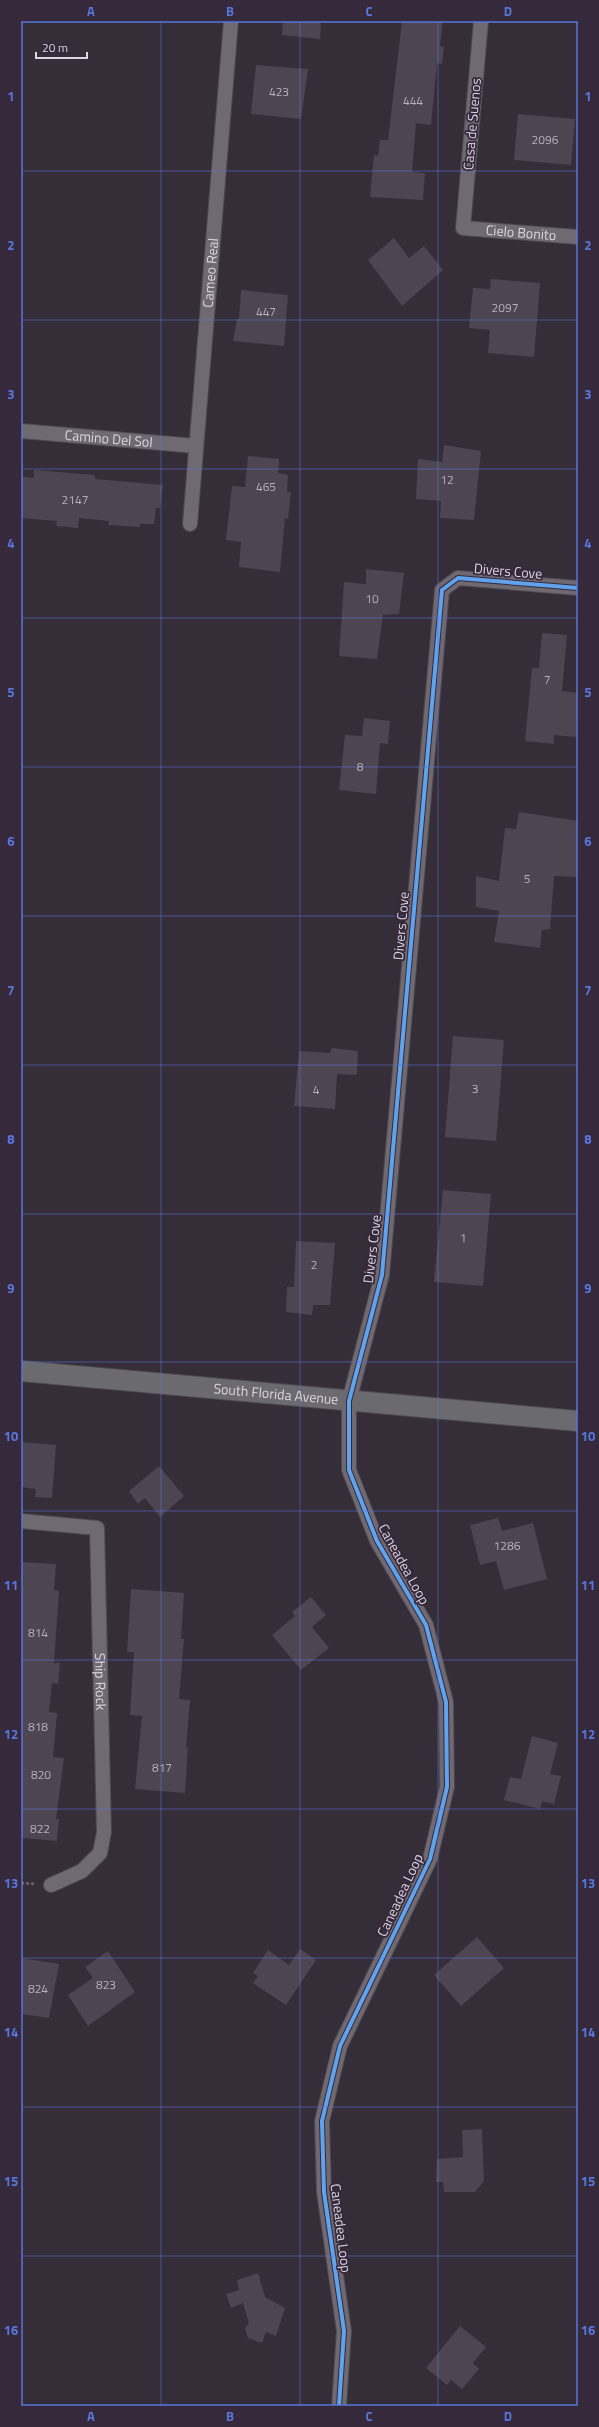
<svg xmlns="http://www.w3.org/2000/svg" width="599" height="2427" font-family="'Titillium Web',sans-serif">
	<rect width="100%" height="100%" fill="#352d38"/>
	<path fill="#4e4552" d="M283 21H321L320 39 282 35Z
		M402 21H443L440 46 444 47 442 64 437 63 431 125 416 123 412 172 425 173 423 200 370 197 374 155 378 156 380 140H388Z
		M256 65 308 69 301 119 251 114Z
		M518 114 575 119 571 165 514 160Z
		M394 238 409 258 424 246 443 270 402 306 368 260Z
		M491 279 540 283 534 357 488 353 490 330 469 328 473 288 490 289Z
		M241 290 288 295 284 346 233 341 237 319H239Z
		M444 445 481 451 474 520 440 518 441 501 416 499 418 459 442 462Z
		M248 456 279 459 278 473 288 475 287 492H291L288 519 285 518 280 572 239 567 241 542 226 540 232 486 245 487Z
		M34 470 95 475V479L163 485 160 508H156L154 524H140V527L108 525 109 521 79 518 78 528 56 526 57 521 21 518V476L34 478Z
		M366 569 404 573 399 614 383 615 377 659 339 656 344 582 366 584Z
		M542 633 567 635 562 691 578 693 576 737 554 735V744L525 741 532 668H539Z
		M364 718 390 721 388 744 380 743 376 794 339 790 345 735 362 736Z
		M519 812 578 821V877L554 876 550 929 542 930 540 948 494 942 499 911 476 907V876L499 881 505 828 516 829Z
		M453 1036 504 1040 496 1141 445 1137Z
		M332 1048 358 1051 357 1075 337 1074 335 1109 294 1106 299 1051 330 1053Z
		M443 1190 491 1194 483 1286 434 1282Z
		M296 1241 335 1243 330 1305H313L312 1315 286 1312 287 1287H294Z
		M21 1442 56 1445 52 1498 35 1497 36 1489 21 1487Z
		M159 1466 184 1496 160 1517 145 1498 138 1504 129 1491Z
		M498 1518 502 1531 533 1523 547 1579 504 1590 496 1561 480 1565 470 1525Z
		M21 1562 56 1564 54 1590 59 1591 54 1663H60L58 1684 52 1683 49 1712 57 1713 53 1757 64 1758 56 1819H59L57 1841 21 1838Z
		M131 1589 184 1593 181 1639H184L179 1699 190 1700 186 1747 188 1748 185 1793 135 1789 142 1716 130 1715 134 1652H127Z
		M311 1597 326 1615 312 1627 329 1648 301 1670 272 1635 295 1616 292 1612Z
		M532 1736 558 1743 550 1774 561 1776 554 1804 542 1801 540 1809 504 1800 510 1777 521 1779Z
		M477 1937 504 1968 461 2006 434 1975Z
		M300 1949 316 1960 286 2005 253 1983 258 1976 253 1973 268 1950 289 1965Z
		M108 1951 135 1992 88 2026 68 1995 93 1978 85 1967Z
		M21 1958 59 1964 49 2018 21 2014Z
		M482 2129 484 2181 475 2192H444L443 2182H436L437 2159 463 2157 462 2130Z
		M258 2273 265 2297 285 2308 276 2336 266 2332 262 2343 248 2338 245 2328 249 2323 243 2303 231 2308 226 2294 239 2290 237 2280Z
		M460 2326 486 2347 473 2363 479 2369 462 2389 451 2380 447 2385 426 2368Z"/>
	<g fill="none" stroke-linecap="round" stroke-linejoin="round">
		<defs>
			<g id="minor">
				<path id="s1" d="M481 21 463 228 578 237"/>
				<path id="s2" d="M21 431 196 446"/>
				<path id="s3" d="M190 524 231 21"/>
				<path id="s4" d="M21 1521 97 1528 104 1832 100 1853 82 1871 51 1885"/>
				<path d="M339 2406 344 2331 324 2192 322 2121 340 2046 430 1859 447 1787 446 1702 426 1625 377 1541 349 1470V1401L382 1275 442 590 458 578 578 588"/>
			</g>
			<g id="secondary">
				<path id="s5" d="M21 1371 578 1421"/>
			</g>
		</defs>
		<use href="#minor" stroke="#4f4952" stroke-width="16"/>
		<use href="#secondary" stroke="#4f4952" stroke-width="22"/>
		<path stroke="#6c676f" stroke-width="2.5" stroke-dasharray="3 2" stroke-linecap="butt" d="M21 1883 36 1884"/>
		<use href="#minor" stroke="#6f6972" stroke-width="14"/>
		<use href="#secondary" stroke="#6b6b6f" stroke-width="20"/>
		<defs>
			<path id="cycleway" d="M339 2406 344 2331 324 2192 322 2121 340 2046 430 1859 447 1787 446 1702 426 1625 377 1541 349 1470V1401L382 1275 442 590 458 578 578 588"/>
		</defs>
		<use href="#cycleway" stroke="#36293c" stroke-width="6"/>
		<use href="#cycleway" stroke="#60a3ed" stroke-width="4"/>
	</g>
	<path fill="none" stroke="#5776db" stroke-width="1" stroke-opacity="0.55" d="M161 21V2406M300 21V2406M438 21V2406M21 171H578M21 320H578M21 469H578M21 618H578M21 767H578M21 916H578M21 1065H578M21 1214H578M21 1362H578M21 1511H578M21 1660H578M21 1809H578M21 1958H578M21 2107H578M21 2256H578"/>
	<g text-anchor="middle" stroke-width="3.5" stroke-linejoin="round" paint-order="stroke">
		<g font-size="12" fill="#b9b1be">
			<text x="279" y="96">423</text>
			<text x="413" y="105">444</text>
			<text x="545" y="144">2096</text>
			<text x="505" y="312">2097</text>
			<text x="266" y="316">447</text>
			<text x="447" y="484">12</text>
			<text x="266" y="491">465</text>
			<text x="75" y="504">2147</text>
			<text x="372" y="603">10</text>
			<text x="547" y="684">7</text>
			<text x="360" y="771">8</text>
			<text x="527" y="883">5</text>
			<text x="475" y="1093">3</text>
			<text x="316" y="1094">4</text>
			<text x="463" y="1242">1</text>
			<text x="314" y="1269">2</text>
			<text x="507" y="1550">1286</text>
			<text x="38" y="1637">814</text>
			<text x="38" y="1731">818</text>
			<text x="162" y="1772">817</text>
			<text x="41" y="1779">820</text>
			<text x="40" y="1833">822</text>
			<text x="106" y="1989">823</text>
			<text x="38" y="1993">824</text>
		</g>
		<g font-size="14" fill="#ddd5e2" stroke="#36293c">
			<text transform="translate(472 124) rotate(-85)" y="5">Casa de Suenos</text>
			<text dy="5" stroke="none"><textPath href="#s1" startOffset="266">Cielo Bonito</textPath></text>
			<text dy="5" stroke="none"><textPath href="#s3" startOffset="252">Cameo Real</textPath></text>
			<text dy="5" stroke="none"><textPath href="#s2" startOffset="88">Camino Del Sol</textPath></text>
			<text transform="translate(508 571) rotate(5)" y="5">Divers Cove</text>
			<text transform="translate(401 926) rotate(-85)" y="5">Divers Cove</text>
			<text transform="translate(372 1249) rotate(-83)" y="5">Divers Cove</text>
			<text dy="5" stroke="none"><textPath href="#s5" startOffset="256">South Florida Avenue</textPath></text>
			<text transform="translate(404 1564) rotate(61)" y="5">Caneadea Loop</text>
			<text dy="5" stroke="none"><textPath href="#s4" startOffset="230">Ship Rock</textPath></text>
			<text transform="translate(400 1895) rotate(-65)" y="5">Caneadea Loop</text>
			<text transform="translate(341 2228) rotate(83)" y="5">Caneadea Loop</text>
		</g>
	</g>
	<rect width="599" height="2427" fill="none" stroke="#36293c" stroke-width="44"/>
	<path d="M36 52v6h51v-6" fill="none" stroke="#ddd5e2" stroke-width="2"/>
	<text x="42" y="52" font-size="12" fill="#ddd5e2" stroke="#36293c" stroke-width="3" paint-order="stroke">20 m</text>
	<rect x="22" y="22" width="555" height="2383" fill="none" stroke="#5776db" stroke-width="1.5"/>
	<g font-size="13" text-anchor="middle" font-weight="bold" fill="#5776db">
		<text x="91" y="16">A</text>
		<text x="230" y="16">B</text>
		<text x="369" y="16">C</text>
		<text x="508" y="16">D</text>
		<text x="11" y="101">1</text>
		<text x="588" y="101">1</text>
		<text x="11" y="250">2</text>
		<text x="588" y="250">2</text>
		<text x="11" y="399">3</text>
		<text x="588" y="399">3</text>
		<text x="11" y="548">4</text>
		<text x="588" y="548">4</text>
		<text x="11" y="697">5</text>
		<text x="588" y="697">5</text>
		<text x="11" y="846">6</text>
		<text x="588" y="846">6</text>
		<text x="11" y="995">7</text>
		<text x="588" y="995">7</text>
		<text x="11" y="1144">8</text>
		<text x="588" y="1144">8</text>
		<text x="11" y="1293">9</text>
		<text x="588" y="1293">9</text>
		<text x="11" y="1441">10</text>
		<text x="588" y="1441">10</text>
		<text x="11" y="1590">11</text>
		<text x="588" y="1590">11</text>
		<text x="11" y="1739">12</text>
		<text x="588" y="1739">12</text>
		<text x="11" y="1888">13</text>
		<text x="588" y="1888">13</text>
		<text x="11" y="2037">14</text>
		<text x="588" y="2037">14</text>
		<text x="11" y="2186">15</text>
		<text x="588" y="2186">15</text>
		<text x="11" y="2335">16</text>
		<text x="588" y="2335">16</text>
		<text x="91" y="2421">A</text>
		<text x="230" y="2421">B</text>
		<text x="369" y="2421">C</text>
		<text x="508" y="2421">D</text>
	</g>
</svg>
